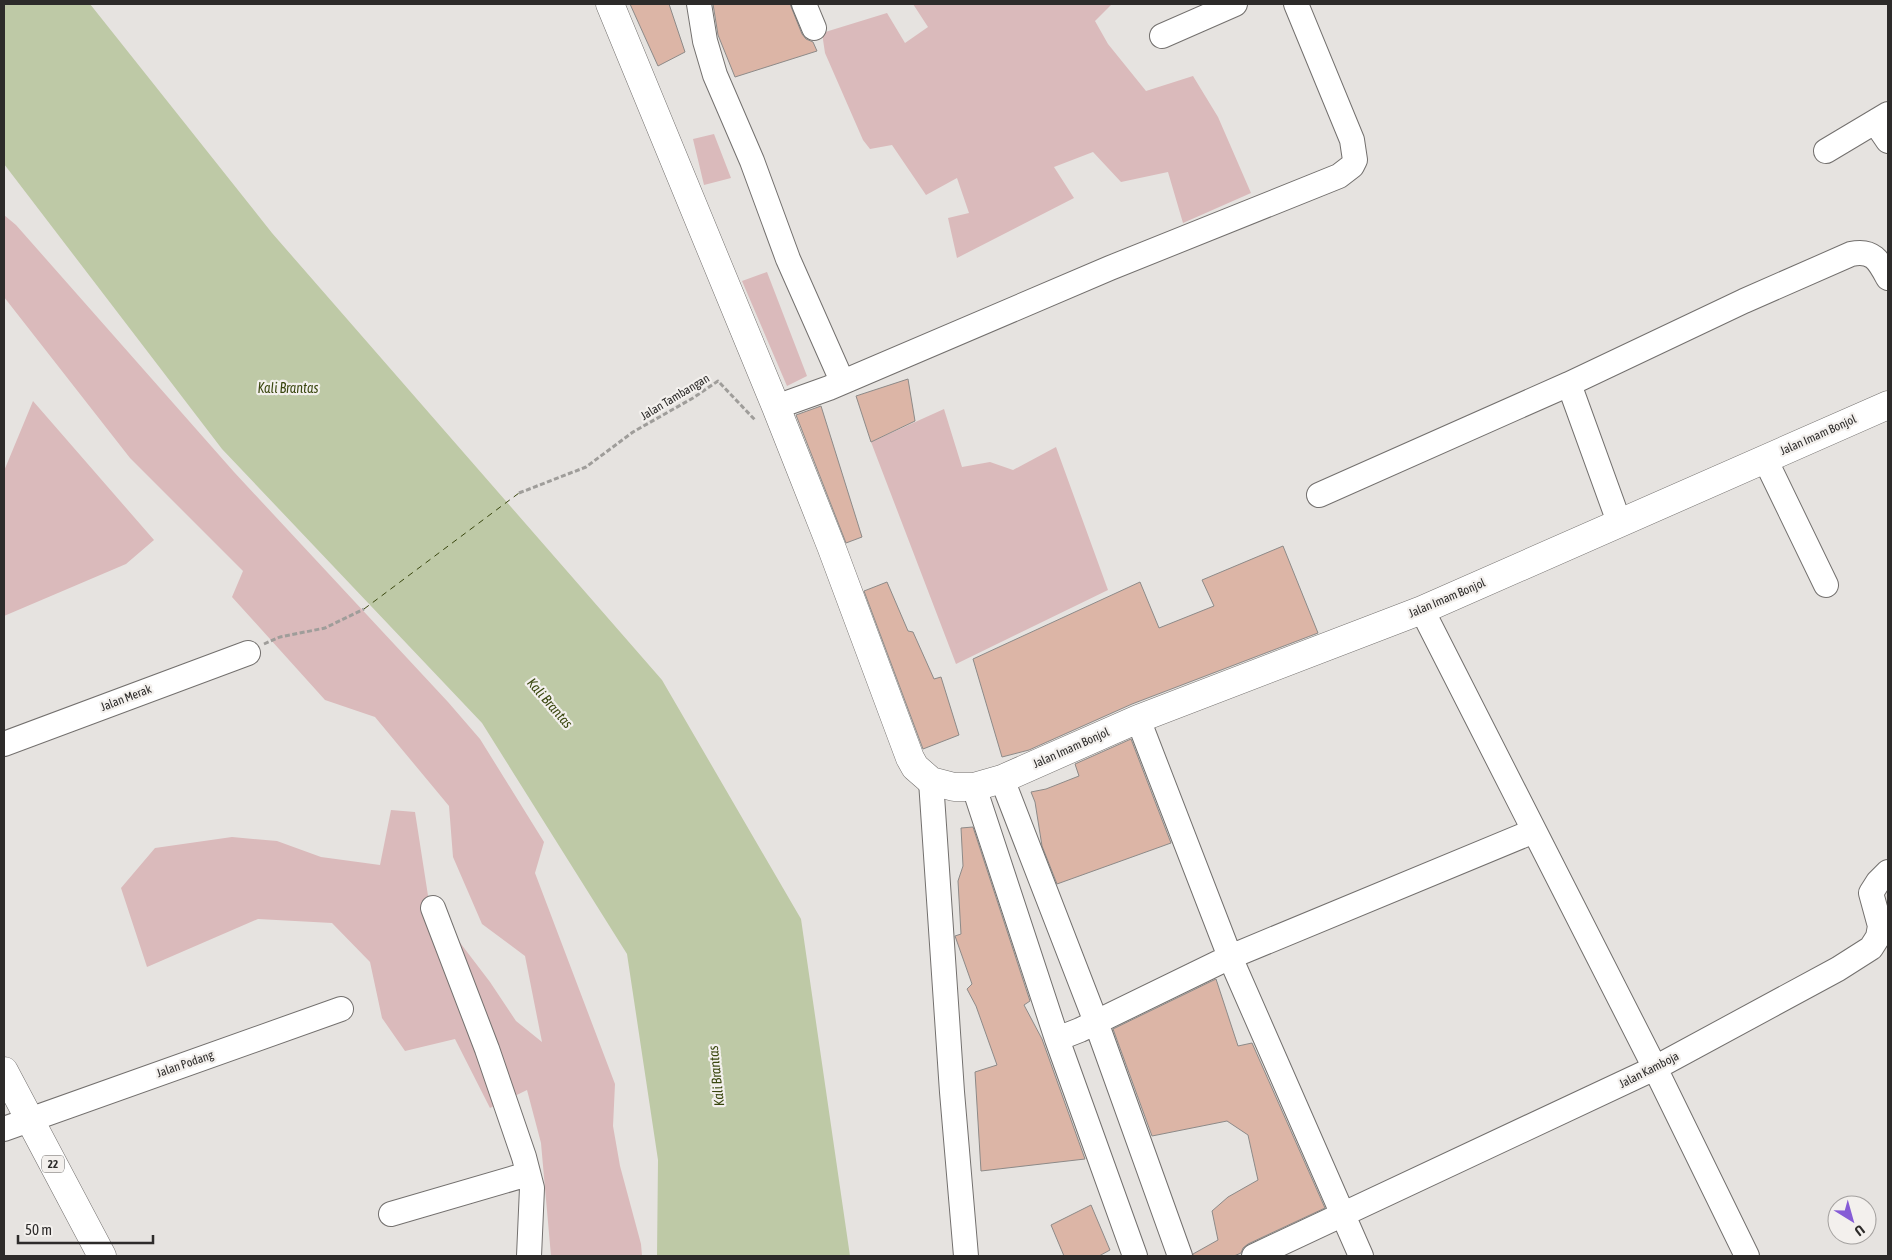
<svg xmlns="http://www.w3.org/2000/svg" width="1892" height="1260" font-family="'Asap Condensed',sans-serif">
	<rect width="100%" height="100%" fill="#e6e3e0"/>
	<path fill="#dababb" d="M913 4H1112L1095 21 1108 44 1146 91 1193 76 1218 117 1251 193 1183 223 1168 172 1121 182 1093 152 1054 167 1074 198 957 258 948 218 969 213 957 178 926 195 892 145 870 149 863 140 825 53 822 33 887 13 905 43 928 27Z
		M714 134 731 178 704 185 693 139Z
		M4 215 16 225 234 472 448 702 480 739 544 842 535 873 615 1084 613 1126 620 1166 641 1244 642 1256H551L541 1143 527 1090 490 1108 455 1039 405 1051 382 1018 370 962 332 923 258 919 147 967 121 888 155 848 232 837 277 841 321 857 380 865 391 810 415 812 429 902 490 982 516 1021 542 1042 525 956 482 924 453 857 449 806 375 717 325 700 232 597 243 571 130 458 4 297Z
		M767 272 807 376 787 386 742 281Z
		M33 401 154 540 126 564 4 616V471Z
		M944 409 962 467 990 462 1013 470 1056 447 1108 590 956 664 871 442Z"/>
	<path fill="#bec9a6" d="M4 4H90L272 233 662 680 801 919 850 1256H657L658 1160 627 954 482 723 222 449 4 164Z"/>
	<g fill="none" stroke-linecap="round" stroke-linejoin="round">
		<path stroke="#3a470f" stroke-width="1" stroke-dasharray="6 5" stroke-linecap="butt" d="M364 609 519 493"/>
	</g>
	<path fill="#dcb5a6" stroke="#8d8a88" d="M630 4H669L685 52 658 66Z
		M713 4H790L802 34 806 39 813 42 817 51 735 77 718 35Z
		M908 379 915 421 871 442 856 396Z
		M821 406 862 537 846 543 796 415Z
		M1283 546 1318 633 1132 704 1029 750 1002 757 973 659 1140 582 1159 628 1214 606 1202 580Z
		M887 582 908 631 913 632 934 679 941 677 959 735 923 749 864 591Z
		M1131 739 1171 843 1057 884 1042 846 1035 802 1031 792 1046 789 1079 776 1075 764Z
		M973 827 1030 1001 1024 1005 1042 1039 1085 1159 981 1171 975 1072 997 1065 976 1006 967 989 972 984 955 936 961 934 958 881 963 866 961 828Z
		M1216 979 1238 1046 1252 1043 1325 1208 1248 1244 1243 1248 1241 1253 1234 1256H1193V1254L1218 1240 1212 1211 1228 1197 1258 1180 1248 1135 1227 1121 1152 1136 1113 1029Z
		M1091 1205 1110 1250 1099 1256H1064L1051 1225Z"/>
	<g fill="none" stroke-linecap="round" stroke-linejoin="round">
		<defs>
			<path id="minor" d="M699 4 705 41 715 75 752 161 788 259 842 381
				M804 4 814 28
				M1162 36 1235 4
				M1875 122 1888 141
				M1826 151 1888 114
				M776 407 829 388 1110 268 1339 176 1352 166 1355 160 1352 140 1296 4
				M1765 459 1826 585
				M1319 495 1569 384
				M1619 522 1569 384 1744 301 1851 254C1873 249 1879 261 1888 278
				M1422 610 1655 1068 1747 1256
				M1138 719 1230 957 1361 1256
				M4 744 248 653
				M1002 779 1096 1022 1180 1256
				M931 781 952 1092 966 1256
				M974 787 1057 1039 1135 1256
				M433 908 487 1049 524 1157 532 1188 529 1256
				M1057 1039 1080 1030 1230 957 1534 831
				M4 1129 341 1009
				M391 1214 528 1174
				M1254 1256 1655 1068 1838 969 1871 948 1878 937 1880 926 1871 893 1878 882 1888 872"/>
			<path id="major" d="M610 4 776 407 831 546 910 758 915 767 931 781 954 787H974L1002 779 1138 719 1422 610 1888 405"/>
			<path id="highway" d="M4 1071 102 1256"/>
		</defs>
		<use href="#minor" stroke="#73706e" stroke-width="26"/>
		<use href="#major" stroke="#73706e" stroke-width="29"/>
		<use href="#highway" stroke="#73706e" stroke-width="29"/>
		<path stroke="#9f9d9a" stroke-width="3" stroke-dasharray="5 2.5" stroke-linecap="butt" d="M519 493 586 467 633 432 693 398 718 381 756 421
			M264 644 280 637 325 628 364 609"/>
		<use href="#minor" stroke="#fff" stroke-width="24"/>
		<use href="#major" stroke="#fff" stroke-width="28"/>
		<use href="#highway" stroke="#fff" stroke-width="28"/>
	</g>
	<g text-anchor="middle" stroke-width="4.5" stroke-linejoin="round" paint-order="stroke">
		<rect fill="#f3f0ed" stroke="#686664" stroke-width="1" x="42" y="1155.5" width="22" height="17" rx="4"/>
		<g font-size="11" font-weight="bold" fill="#2d2b2a">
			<text x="53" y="1168">22</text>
		</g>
		<g font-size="12" fill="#2d2b2a" stroke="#f3f0ed">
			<text transform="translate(675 397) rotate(-31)" y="4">Jalan Tambangan</text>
			<text transform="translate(1818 435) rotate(-24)" y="4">Jalan Imam Bonjol</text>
			<text transform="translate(1447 598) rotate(-23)" y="4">Jalan Imam Bonjol</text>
			<text transform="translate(126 698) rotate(-21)" y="4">Jalan Merak</text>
			<text transform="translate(1071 748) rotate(-24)" y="4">Jalan Imam Bonjol</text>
			<text transform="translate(185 1064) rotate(-19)" y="4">Jalan Podang</text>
			<text transform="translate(1649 1070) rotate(-27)" y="4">Jalan Kamboja</text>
		</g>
		<g font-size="14" font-style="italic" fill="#3a470f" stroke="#f3f0ed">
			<text x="288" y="393">Kali Brantas</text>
			<text transform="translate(550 703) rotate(49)" y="5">Kali Brantas</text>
			<text transform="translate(716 1076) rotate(-96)" y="5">Kali Brantas</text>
		</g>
	</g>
	<rect width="1892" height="1260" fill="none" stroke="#2d2b2a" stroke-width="10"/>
	<g transform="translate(1852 1220) rotate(143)"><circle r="24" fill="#f3f0ed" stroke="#a4a19f"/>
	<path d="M0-4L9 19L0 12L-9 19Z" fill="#865cd6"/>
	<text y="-8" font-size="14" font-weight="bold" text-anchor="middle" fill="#2d2b2a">U</text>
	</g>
	<path d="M18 1235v8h135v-8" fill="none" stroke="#2d2b2a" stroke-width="2.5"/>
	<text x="25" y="1235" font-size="15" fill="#2d2b2a" stroke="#f3f0ed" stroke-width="4" paint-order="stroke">50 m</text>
</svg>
